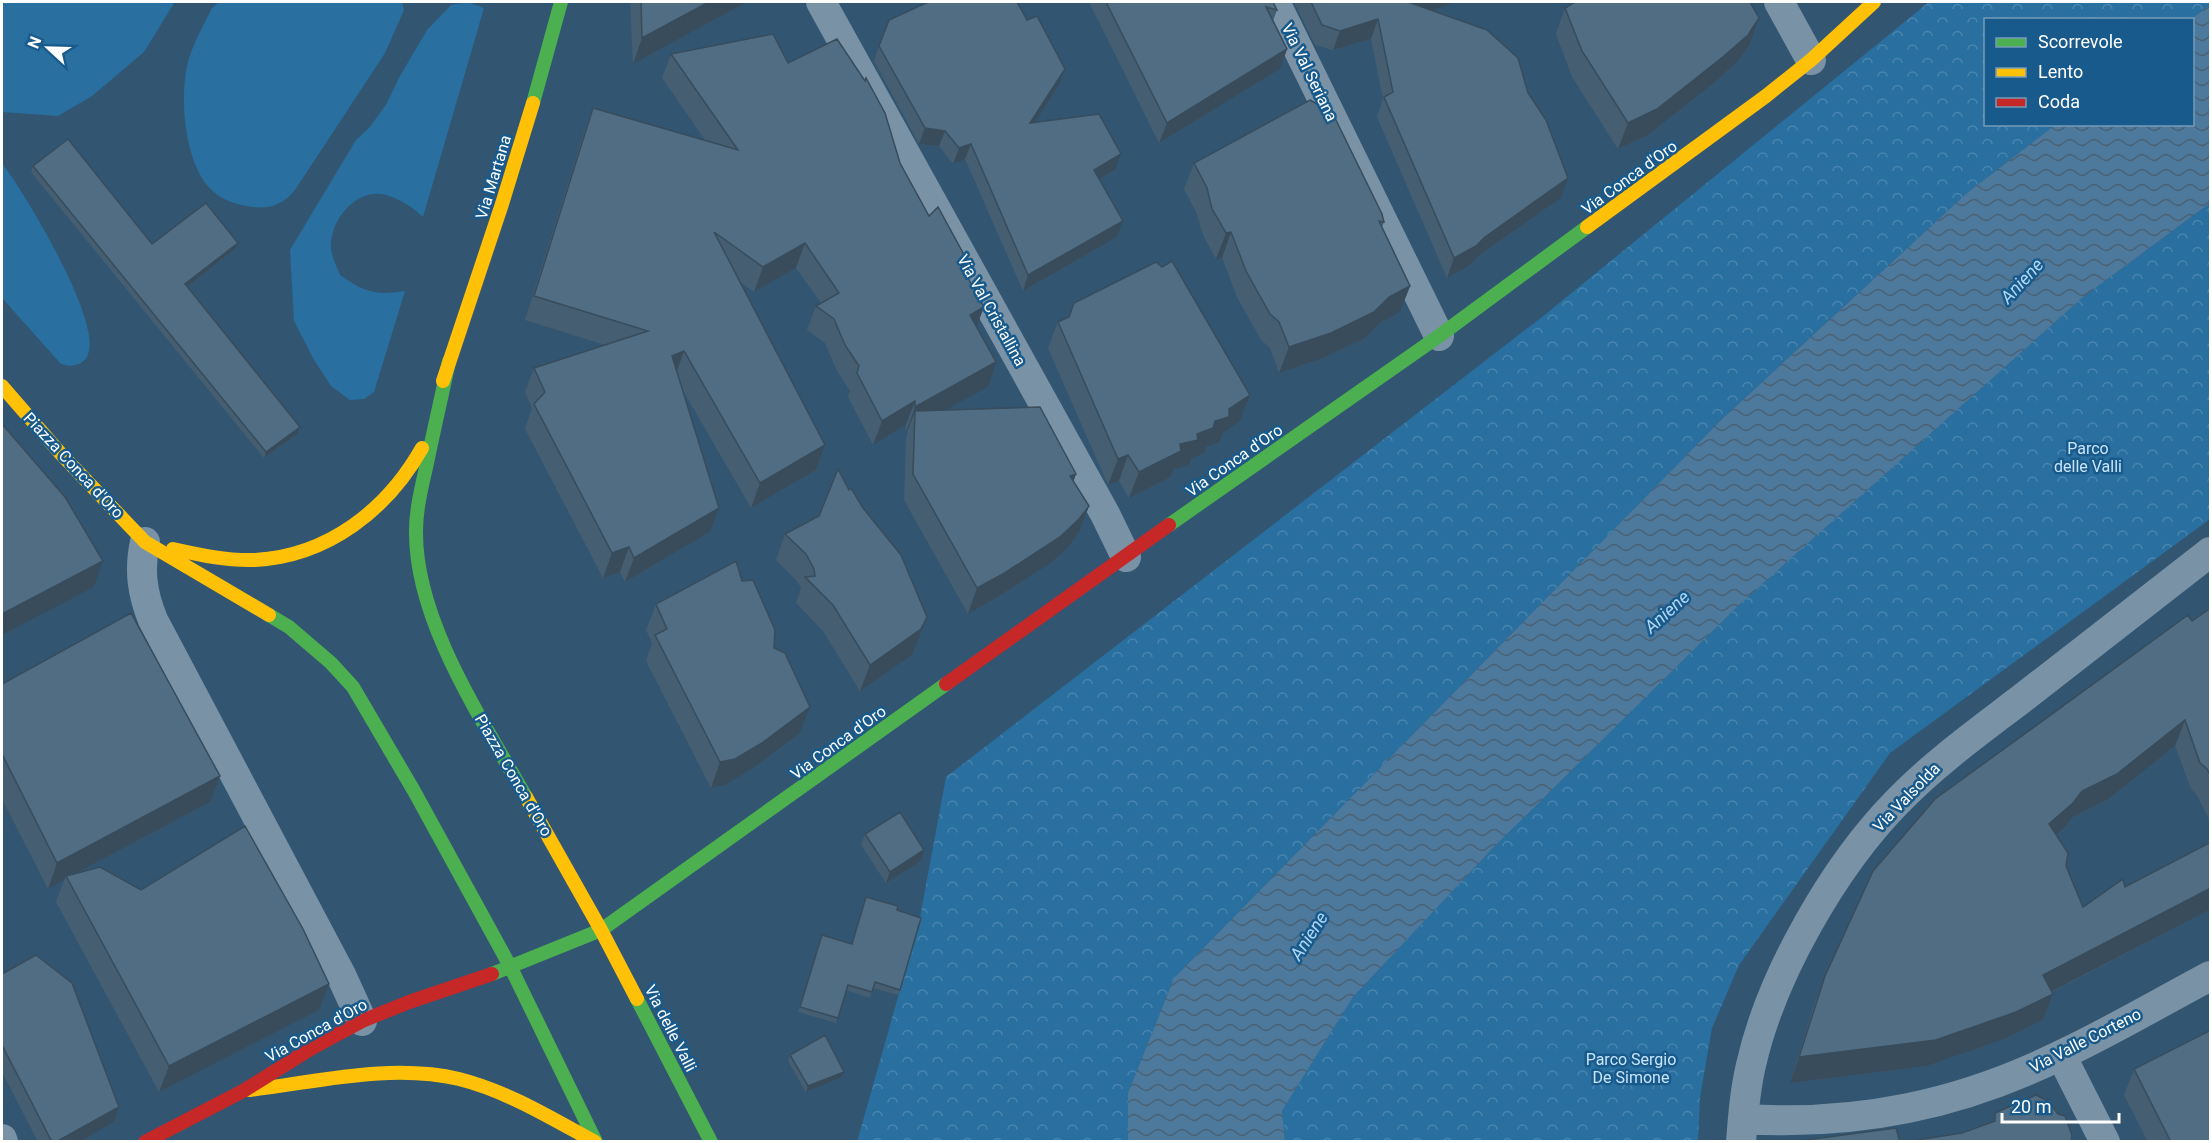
<svg xmlns="http://www.w3.org/2000/svg" width="2212" height="1143" font-family="Roboto,sans-serif">
	<defs>
		<pattern id="forest-crowns" width="20" height="18" patternUnits="userSpaceOnUse" patternTransform="scale(1.5)"><rect width="20" height="18" fill="#296fa0"/><path d="M2 6a3 3 0 1 1 6 0M12 15a3 3 0 1 1 6 0" fill="none" stroke="#4985ae"/></pattern>
		<pattern id="water-waves" width="16" height="10" patternUnits="userSpaceOnUse" patternTransform="scale(1.5)"><rect width="16" height="10" fill="#4c799c"/><path d="M0 5q4-4 8 0t8 0" fill="none" stroke="#4c6274"/></pattern>
	</defs>
	<rect width="100%" height="100%" fill="#325671"/>
	<path fill="url(#forest-crowns)" d="M1929 2H2210V5L2191 19 1986 20V124L2055 125 1967 193 1722 419 1174 978 1128 1093V1141L857 1142 919 923 946 777 1542 317Z
		M2210 203V519L1890 753 1739 965 1712 1028 1700 1097 1698 1141H1285L1282 1111 1353 997 1493 848 1739 605 2082 298Z"/>
	<path fill="#296fa0" d="M2 2H173V5L144 52 92 96 58 116 2 112Z
		M219 2H402L404 10 385 53 295 190C282 206 267 210 247 206 235 204 223 200 214 192 184 167 179 97 188 62 193 43 204 25 212 8Z
		M468 2 484 8 423 217C412 207 398 197 382 194 354 190 329 222 331 249 332 258 337 267 340 275 363 292 377 296 405 291L374 392 364 399 350 400 331 386 314 360 294 321 290 250 356 140 370 127 387 103 400 76 427 30 451 5Z
		M2 163C24 192 102 320 88 354 87 358 83 362 79 364L70 366 61 364 2 298Z"/>
	<path fill="url(#water-waves)" d="M2210 5V203L2082 298 1739 605 1493 848 1353 997 1282 1111 1285 1141H1128V1093L1174 978 1722 419 1967 193 2055 125 2192 124 2191 19Z"/>
	<g fill="none" stroke-linecap="round" stroke-linejoin="round">
		<path stroke="#7992a5" stroke-width="30" d="M821 2 1105 514 1126 557
			M1275 2 1439 336
			M1779 2 1811 60
			M145 542C139 570 142 593 153 620L341 975 362 1021
			M2061 1055 2105 1142
			M1743 1119C1857 1126 1959 1105 2061 1055 2112 1031 2161 1002 2210 976
			M2 1139 3 1142
			M1741 1142C1743 1116 1745 1090 1751 1065 1771 976 1834 866 1898 801 1935 763 1978 732 2020 700 2084 650 2147 601 2210 552"/>
		<path stroke="#4caf50" stroke-width="14" d="M533 103 561 2
			M449 361C442 395 434 429 427 463 422 486 416 508 416 531 415 621 482 719 526 797
			M1169 525 1439 336 1587 227
			M269 615 289 627 331 663 353 687 414 791 511 968 596 1142
			M492 974 601 930 946 684
			M637 999 711 1142"/>
		<path stroke="#ffc107" stroke-width="14" d="M1587 227 1766 96 1811 60 1874 2
			M443 381 502 204 533 103
			M2 386 61 454 145 542 269 615
			M173 549C200 555 227 561 255 560 328 556 387 510 422 448
			M526 797 601 930 637 999
			M250 1090C317 1082 391 1063 459 1079 507 1091 551 1118 595 1142"/>
		<path stroke="#c62828" stroke-width="14" d="M946 684 1169 525
			M145 1142 243 1091 312 1048 362 1021 409 1002 492 974"/>
	</g>
	<path fill="#455e71" d="M630 2H747L633 64Z
		M1091 2H1273L1277 10 1273 21 1287 49 1280 69 1159 143 1090 4Z
		M1294 2H1454L1433 10 1528 93 1561 198 1478 256 1469 266 1447 278 1377 117 1383 99 1371 39 1333 50 1315 45Z
		M1565 8 1759 18 1750 44 1738 61 1715 82 1648 135 1618 149 1572 77 1556 34Z
		M1027 20 1065 69 1059 85 1034 123 1115 170 1099 180 1117 237 1023 291 965 159 953 164 939 146 919 144 874 61 879 46Z
		M671 54 788 63 900 163 929 216 968 262 965 272 984 307 976 326 988 387 945 410 1076 474 1073 482 1089 506 1079 532 1070 545 1051 563 993 600 968 614 904 500 906 438 908 430 906 432V425L873 445 848 397 850 391 836 369 825 343 807 330 816 306 821 303 796 268 754 292 740 282 825 445 816 470 751 508 681 387 719 508 710 532 625 582 620 572 603 578 525 429 532 408 525 392 534 368 605 345 525 320 584 132 593 108 705 140 662 78Z
		M1194 163 1384 222 1382 227 1410 286 1400 312 1380 323 1365 338 1321 359 1279 373 1270 348 1261 340 1237 297 1222 258 1216 259 1203 235 1197 214 1184 189Z
		M33 166 152 244 238 243 235 249 187 287 300 427 298 433 264 458 31 172Z
		M1074 303 1240 421 1223 433 1219 443 1206 447 1204 454 1191 458 1189 466 1174 469 1171 477 1129 498 1119 481 1108 485 1048 348 1058 322 1068 317Z
		M849 490 927 617 917 643 912 655 860 691 823 631 796 603 801 588 797 581 776 560 785 534 819 516Z
		M742 581 774 648 810 707 800 733 752 769 725 785 711 788 646 661 652 643 646 630 656 604Z
		M2211 608V824L2197 795 2191 789 2175 746 2107 800 2073 817 2063 829 2056 835 2066 866 2083 907 2125 887 2207 844 2211 834V909L2052 992 2053 994 2043 1020 2007 1038 1927 1066 1790 1083 1815 1002 1825 976 2192 621Z
		M2 684 210 802 78 872 319 1010 159 1092 56 902 64 880 48 889 2 799Z
		M865 834 924 850 921 861 886 883 861 845Z
		M897 910 900 990 898 995 873 988 870 998 846 990 836 1023 798 1012 820 940 852 944Z
		M2 974 119 1107 114 1122 79 1142H38L2 1072Z
		M790 1055 844 1072 842 1077 806 1092 788 1061Z
		M2134 1069 2211 1142H2148L2124 1095Z"/>
	<path fill="#384c5c" d="M709 2H747L633 64 642 38Z
		M1414 2H1454L1404 22 1411 3Z
		M1759 18 1750 44 1738 61 1715 82 1648 135 1618 149 1628 123Z
		M1378 19 1371 39 1333 50 1340 31Z
		M1287 49 1280 69 1159 143 1167 123Z
		M1065 69 1059 85 1024 139 1030 123Z
		M925 128 945 131 939 146 919 144Z
		M971 144 965 159 953 164 959 148Z
		M1121 154 1115 170 1088 186 1094 170Z
		M1568 178 1561 198 1478 256 1469 266 1447 278 1454 258Z
		M1123 221 1117 237 1023 291 1028 275Z
		M1231 232 1222 258 1216 259 1226 233Z
		M238 243 235 249 183 290 185 284Z
		M805 243 796 268 754 292 763 267Z
		M959 262H968L959 287Z
		M1410 286 1400 312 1380 323 1365 338 1321 359 1279 373 1289 347 1389 297Z
		M984 307 975 331 970 315Z
		M684 351 675 376 672 356Z
		M996 362 988 387 915 427V411L908 430 906 432 915 407Z
		M1250 395 1240 421 1223 433 1219 443 1206 447 1204 454 1191 458 1189 466 1174 469 1171 477 1129 498 1139 472 1180 444 1197 434Z
		M915 401 906 425 873 445 882 421Z
		M300 427 298 433 264 458 266 452Z
		M825 445 816 470 751 508 760 483Z
		M1128 455 1119 481 1108 485 1118 459Z
		M1076 474 1067 500 1070 476Z
		M1089 506 1079 532 1070 545 1051 563 993 600 968 614 977 588Z
		M719 508 710 532 625 582 634 558Z
		M629 547 620 572 603 578 612 553Z
		M103 561 94 587 2 635V614Z
		M927 617 917 643 912 655 860 691 870 665Z
		M810 707 800 733 752 769 725 785 711 788 720 762Z
		M2185 720 2175 746 2107 800 2073 817 2063 829 2039 850 2049 824 2082 791Z
		M220 776 210 802 67 878 66 876 64 880 48 889 57 863Z
		M924 850 921 861 886 883 890 872Z
		M2211 888V909L2033 1001 2043 975Z
		M329 984 319 1010 159 1092 169 1066Z
		M2053 994 2043 1020 2007 1038 1927 1066 1790 1083 1799 1057Z
		M844 1072 842 1077 806 1092 808 1086Z
		M119 1107 114 1122 79 1142H56Z"/>
	<path fill="#506d83" stroke="#384c5c" stroke-width="1.5" d="M641 2H709L642 38Z
		M928 2H1017L1027 20 1037 16 1065 69 1030 123 1099 114 1121 154 1094 170 1123 221 1028 275 971 144 959 148 945 131 925 128 879 46 889 20Z
		M1106 2H1273L1277 10 1266 7 1287 49 1167 123Z
		M1311 2H1414L1411 3 1487 30 1518 58 1528 93 1546 120 1568 178 1485 237 1476 246 1454 258 1384 97 1393 92 1378 19 1340 31 1322 25Z
		M1575 2H1750L1759 18 1748 35 1724 56 1657 109 1628 123 1582 51 1565 8Z
		M773 34 788 63 837 39 865 81 866 78 885 113 900 163 929 216 938 207 968 262H959L984 307 970 315 996 362 915 407V401L882 421 857 373 859 366 845 345 834 319 816 306 839 293 805 243 763 267 714 232 825 445 760 483 684 351 672 356 719 508 634 558 629 547 612 553 534 404 545 392 534 368 648 331 534 296 593 108 738 150 671 54Z
		M1310 100 1332 112 1382 214 1384 222 1379 221 1410 286 1389 297 1374 312 1331 333 1289 347 1279 322 1270 314 1246 271 1231 232 1226 233 1212 209 1207 188 1194 163Z
		M68 139 152 244 206 203 238 243 185 284 300 427 266 452 33 166Z
		M1172 261 1250 395 1229 409V417L1215 421 1213 428 1197 434 1198 440 1180 444 1181 451 1139 472 1128 455 1118 459 1058 322 1069 317 1074 303 1156 262 1162 267Z
		M1040 407 1076 474 1070 476 1089 506 1079 519 1060 537 1003 574 977 588 913 474 915 411Z
		M2 424 65 497 103 561 2 614Z
		M838 469 849 490 851 488 863 508 901 555 927 617 921 629 870 665 833 605 805 577 815 576 814 569 806 554 785 534 819 516Z
		M736 561 742 581 753 580 775 630 774 648 785 653 810 707 762 743 735 759 720 762 655 635 667 629 656 604Z
		M2211 608V777L2207 769 2200 763 2185 720 2117 774 2082 791 2073 803 2049 824 2068 853 2066 866 2083 907 2123 879 2125 887 2211 842V888L2043 975 2053 994 2016 1012 1936 1040 1799 1057 1825 976 1873 871 1935 799 2188 615 2192 621Z
		M131 613 220 776 57 863 2 754V684Z
		M900 812 924 850 890 872 865 834Z
		M245 826 303 929 329 984 169 1066 66 876 100 867 141 890Z
		M866 897 898 906 897 910 921 918 900 990 875 982 872 992 848 985 838 1018 800 1007 822 935 852 944Z
		M36 955 72 983 119 1107 56 1142H52L2 1045V974Z
		M2211 1030V1142H2171L2134 1069Z
		M825 1035 844 1072 808 1086 790 1055Z
		M2036 1095 2048 1101 2058 1114 2065 1116 2072 1135 2071 1142H1904L1962 1133 1995 1121V1113Z
		M1896 1128 1900 1142H1798V1141Z"/>
	<g text-anchor="middle" stroke-width="5" stroke-linejoin="round" paint-order="stroke">
		<g font-size="16" fill="#fff" stroke="#185a8b">
			<text transform="translate(1310 72) rotate(64)" y="6">Via Val Seriana</text>
			<text transform="translate(493 177) rotate(-73)" y="6">Via Martana</text>
			<text transform="translate(1629 177) rotate(-36)" y="6">Via Conca d'Oro</text>
			<text transform="translate(992 310) rotate(61)" y="6">Via Val Cristallina</text>
			<text transform="translate(1234 460) rotate(-35)" y="6">Via Conca d'Oro</text>
			<text transform="translate(74 465) rotate(47)" y="6">Piazza Conca d'Oro</text>
			<text transform="translate(838 742) rotate(-36)" y="6">Via Conca d'Oro</text>
			<text transform="translate(514 775) rotate(60)" y="6">Piazza Conca d'Oro</text>
			<text transform="translate(1906 797) rotate(-46)" y="6">Via Valsolda</text>
			<text transform="translate(671 1028) rotate(63)" y="6">Via delle Valli</text>
			<text transform="translate(316 1030) rotate(-29)" y="6">Via Conca d'Oro</text>
			<text transform="translate(2085 1040) rotate(-27)" y="6">Via Valle Corteno</text>
		</g>
		<g font-size="16" fill="#c8e5fa" stroke="#185a8b">
			<text x="2088" y="454">Parco<tspan x="2088" dy="18">delle Valli</tspan></text>
			<text x="1631" y="1065">Parco Sergio<tspan x="1631" dy="18">De Simone</tspan></text>
		</g>
		<g font-size="18" font-style="italic" fill="#aed8f5" stroke="#185a8b">
			<text transform="translate(2022 281) rotate(-47)" y="6">Aniene</text>
			<text transform="translate(1667 612) rotate(-42)" y="6">Aniene</text>
			<text transform="translate(1309 936) rotate(-57)" y="6">Aniene</text>
		</g>
	</g>
	<rect width="2212" height="1143" fill="none" stroke="#ffffff" stroke-width="6"/>
	<rect x="1984" y="18" width="210" height="108" fill="#185a8b" stroke="#749cb9" stroke-width="1.5"/>
	<rect x="1996" y="38" width="30" height="9" fill="#4caf50" stroke="#749cb9" stroke-width="1.5"/>
	<text x="2038" y="48" font-size="18" fill="#ffffff">Scorrevole</text>
	<rect x="1996" y="68" width="30" height="9" fill="#ffc107" stroke="#749cb9" stroke-width="1.5"/>
	<text x="2038" y="78" font-size="18" fill="#ffffff">Lento</text>
	<rect x="1996" y="98" width="30" height="9" fill="#c62828" stroke="#749cb9" stroke-width="1.5"/>
	<text x="2038" y="108" font-size="18" fill="#ffffff">Coda</text>
	<g transform="translate(48 48) rotate(292)" stroke="#185a8b" stroke-width="4.5" paint-order="stroke">
	<path d="M0-4.5L10 22L0 15L-10 22Z" fill="#ffffff"/>
	<text y="-9" font-size="16" font-weight="bold" text-anchor="middle" fill="#ffffff">N</text>
	</g>
	<path d="M2002 1113v9h117v-9" fill="none" stroke="#ffffff" stroke-width="3"/>
	<text x="2011" y="1113" font-size="18" fill="#ffffff" stroke="#185a8b" stroke-width="4.5" paint-order="stroke">20 m</text>
</svg>
